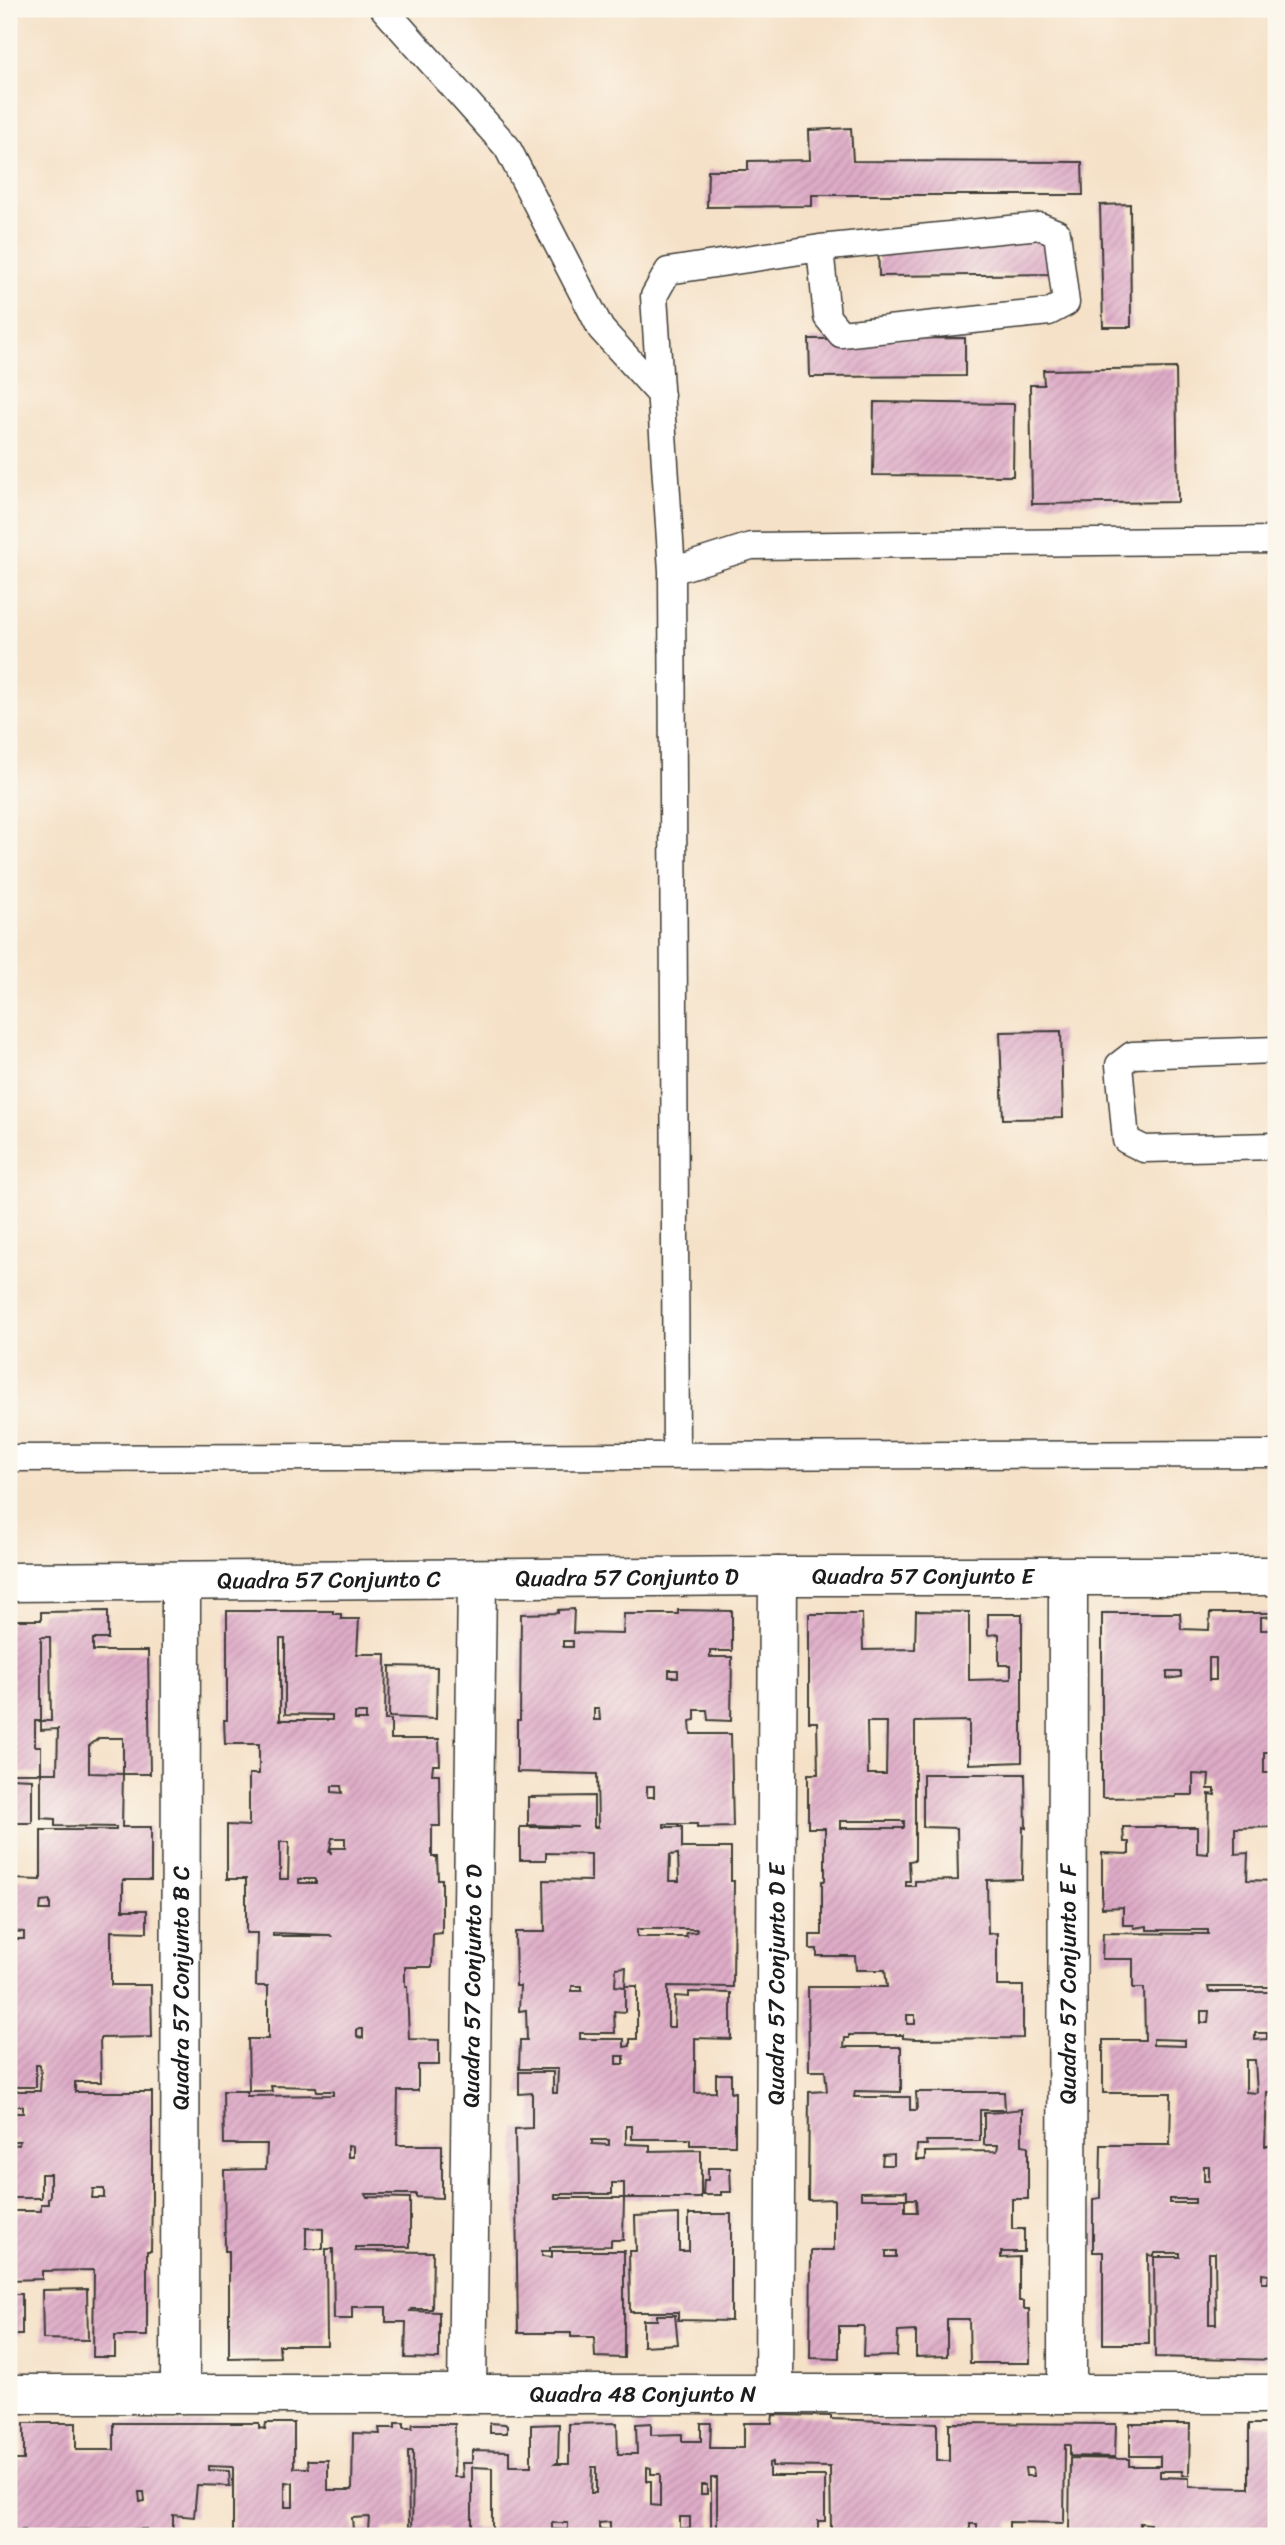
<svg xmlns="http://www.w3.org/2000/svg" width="1285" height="2545" font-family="Sriracha,sans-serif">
	<defs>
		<pattern id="building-hatch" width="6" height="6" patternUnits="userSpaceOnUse" patternTransform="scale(1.75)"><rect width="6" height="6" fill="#deabc7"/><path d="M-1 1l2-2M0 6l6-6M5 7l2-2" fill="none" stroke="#be93aa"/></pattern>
	</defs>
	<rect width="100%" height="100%" fill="#fbf7ec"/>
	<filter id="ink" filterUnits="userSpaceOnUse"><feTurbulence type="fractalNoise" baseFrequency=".0143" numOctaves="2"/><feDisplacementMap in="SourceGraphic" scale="14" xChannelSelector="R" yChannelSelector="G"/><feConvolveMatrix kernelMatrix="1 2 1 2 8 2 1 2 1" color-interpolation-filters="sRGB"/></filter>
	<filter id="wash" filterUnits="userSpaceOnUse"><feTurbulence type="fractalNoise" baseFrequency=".00686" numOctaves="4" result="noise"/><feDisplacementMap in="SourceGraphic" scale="28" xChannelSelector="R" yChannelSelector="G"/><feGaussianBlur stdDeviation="1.57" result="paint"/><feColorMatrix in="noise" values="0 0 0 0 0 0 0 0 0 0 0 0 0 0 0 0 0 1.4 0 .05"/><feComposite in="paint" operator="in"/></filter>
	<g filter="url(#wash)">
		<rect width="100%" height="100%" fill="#f5e1c7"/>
		<g id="blocks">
			<path fill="url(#building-hatch)" fill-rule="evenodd" d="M851 128 853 161 1082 162 1083 195H812V206L707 207 708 170H748V161L810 160 809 130Z
				M1130 204 1131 327H1103L1100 205Z
				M1060 237V274L879 276 878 240Z
				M965 338V376L810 377 809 339Z
				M1176 368 1178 502 1032 504 1030 385H1044L1043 370Z
				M874 402 1014 404 1013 476 873 475Z
				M1061 1031 1063 1118 1003 1119 1000 1032Z
				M574 1609 573 1633 623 1634 624 1614H678V1610L732 1611V1651H710V1657H732L731 1721 708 1720 707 1710H695V1720L690 1721 691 1734H731L733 1827 697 1828V1824H664V1827H682V1848H731V1881H734L733 1987 668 1986V2027H674L675 1996 689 1997V1992L731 1993V2039L695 2038V2093L716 2092V2074H731V2093L735 2092V2145H690V2139H632V2126H626V2144L650 2145V2151L701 2150V2198H624V2183H612V2194H555V2198H624L623 2240H611V2246L550 2247V2251H542V2256L552 2257V2251H624V2358L595 2357 594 2337H571V2333H518L515 2129 532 2128V2093L519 2094V2072H553V2093H557L558 2069H519L520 2040H527L526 2010 519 2011 520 1986H516L515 1932H545L544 1880 591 1881V1854L546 1853V1860H520V1827H578L528 1825V1797L594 1796V1827H598L597 1774 517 1772V1720H520L521 1614 558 1613V1610ZM563 1641H573V1647H563ZM669 1670H678V1677H669ZM594 1709H599L600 1720H594ZM647 1786H654V1797H647ZM678 1854 679 1881H669L670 1855ZM637 1929H697L696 1932 686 1933 687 1937H637ZM626 1967 625 1986H637V2039H630V2046L624 2047V2039H580V2033H615L614 2011 625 2012V1987L615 1986 616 1968ZM572 1986H582V1991H572ZM616 2056H624V2064H616ZM592 2140H609V2145L592 2144Z
				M108 1611V1639H93V1651H148L150 1774H123V1738H99L89 1746V1773L123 1774 122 1827H151V1880H123V1910H147V1932L111 1931V1985H151L152 2037 100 2038 101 2082H75V2092H152V2198L151 2251H147V2336H115V2357H93L94 2270 42 2271V2279L9 2280V2211H41V2204H48V2198L50 2197V2174H41V2198H9V2144L19 2145 20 2141H9V2091H40L41 2074 40 2065H36V2087H9V1939H24V1932L9 1931V1879L41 1880V1830H116V1827L55 1826V1819L41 1818V1773H57L58 1729 41 1730V1721H51L50 1637H41V1721H35V1746H41V1773H9V1680H13V1677H9V1620H41V1612ZM50 1901V1910H40L41 1902ZM15 2106H23V2113H15ZM93 2189H104V2198H92Z
				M227 1611H333V1614H341V1619H359L357 1654H386L385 1720H391V1739H439L440 1765H433L432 1774H439L440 1826H432V1857H437L438 1879H442V1933L433 1934 432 1967H405V1986H407L409 2039 439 2040V2065H418V2091H398L397 2145H442V2198L416 2197V2194H366L367 2197 410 2198V2247H355V2251L433 2252 432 2309H411L410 2311 439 2312V2359L405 2358 406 2322H386V2307H352V2319H334L333 2249H326L327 2345H279L280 2357 229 2358V2251H225L224 2170 266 2169 267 2144H224L223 2091H247V2096L333 2095V2091H317L316 2087 271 2086 272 2091H249L248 2039H268V1986H256L257 1933H246V1879H227V1825L249 1826V1774H259V1744H225L224 1720H227ZM280 1639H285V1714L332 1715V1720H280ZM355 1713H366V1720H355ZM332 1786H341L342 1793 332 1792ZM332 1838H345V1848H331V1853L329 1852ZM280 1842H289L288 1879H280ZM299 1879H316V1883H299ZM273 1933 330 1935 331 1936H273ZM357 2029H363V2038L357 2037ZM348 2145 353 2146V2157H348ZM306 2228 323 2229V2249H306Z
				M916 1611 969 1612V1680L1011 1679V1665H999V1634L988 1635V1614H1022V1762L969 1764V1721L915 1722V1860L909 1861 910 1881H906V1886H915V1881L958 1880 957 1828 923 1827V1774H1025L1026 1828 1023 1827 1022 1879 987 1880 988 1934 997 1933V1986H1023V2038L915 2039 903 2038V2035H849V2038H845L844 2047H901V2092L855 2091 854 2097H910V2110H917L916 2092H1004L1005 2111 1022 2109V2145L1028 2146V2199H1012V2229H1024V2252H1001V2258L1019 2257V2301H1024V2309H1029L1030 2363H970L969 2319H947V2356L916 2357V2331L898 2332 897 2356 863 2357 864 2326H839V2359L810 2358 811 2250H834V2199L808 2200 809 2092 827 2091 825 2071H809L808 1987H887L885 1970H856L855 1956H817V1949H810V1935H822V1881H825V1828H808V1774H818L817 1722H809V1614H862L863 1650 915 1649ZM867 1722H887L886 1774H868ZM840 1821H904V1828H840ZM907 2015H915V2024H907ZM980 2110H1003L1002 2112 984 2113V2145H998L997 2151 925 2152V2160H916L917 2145H927L926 2141H980ZM894 2154V2165H882L883 2155ZM907 2191V2199H916L917 2212H905V2199H861V2192ZM886 2251H896V2257H886Z
				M1102 1613H1180L1181 1629 1209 1630 1210 1613H1276V1616L1261 1617V1630H1276V1752H1264V1773H1276V1803H1268L1269 1805H1276V1827L1235 1828V1854L1248 1853 1247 1880 1276 1881V1987H1208L1209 1992H1276V2092H1267L1265 2146H1276V2360L1155 2357 1154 2257H1180V2253H1155L1154 2256 1148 2255 1149 2344H1103V2252H1093V2199L1100 2198 1101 2145H1170L1171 2093H1103V2040H1145L1144 1988H1133V1959H1102L1103 1933 1208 1934V1930H1147V1926L1134 1928V1925H1123V1907L1102 1908V1853L1129 1854V1842H1124L1123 1827H1197V1853L1208 1854 1209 1794 1215 1795V1789H1208L1209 1775 1193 1774V1795H1176V1797L1102 1798ZM1209 1658H1216V1680H1209ZM1167 1672H1181V1677L1167 1679ZM1201 2011H1209L1208 2023H1201ZM1255 2033H1267V2039L1255 2040ZM1153 2039 1185 2040V2046L1153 2045ZM1246 2060H1255L1257 2093 1246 2092ZM1204 2166H1209V2181H1204ZM1169 2199H1195V2203H1169ZM1209 2253H1215L1216 2324H1209ZM1262 2274 1269 2275 1268 2283H1262Z
				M390 1666 437 1667 436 1719 389 1717Z
				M9 1778 32 1779V1823H9Z
				M708 2168H730L731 2192H721V2195H703L704 2180H708Z
				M679 2214V2251H689V2214H731V2321L678 2320V2312H630L629 2251H636L635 2216Z
				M87 2289 88 2340 43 2339 42 2290Z
				M9 2294H22V2335H9Z
				M657 2315H675L678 2344 643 2346V2320H657Z
				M773 2415 831 2416V2419L937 2423V2461H949V2423L1116 2424 1115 2457 1070 2456V2445H1065L1064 2523 1009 2522V2536H650V2530H646V2536H446L447 2529H427V2536H412L413 2451H408L409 2529 383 2530V2536H233V2467L208 2466V2470L229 2471 230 2486 197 2485 194 2517 173 2515V2536H146V2529L54 2530V2536H25V2530H15V2536H9V2460H24V2423H76V2450H114V2423H259V2428L265 2429 266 2423H294V2468H309L308 2460H328V2490H352L353 2433 380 2434 379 2428H395V2423H404V2428H412L413 2424H455L454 2477H463L462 2463H472V2450L509 2451V2466H531V2425L559 2424 558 2462 555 2464H569V2424L617 2423 618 2454H637L636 2424 651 2423V2435L682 2434V2441H701V2423H711L710 2448H744V2423H772ZM772 2462V2466L830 2467 831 2531H818V2521H825V2476H769V2463ZM472 2467 492 2468V2529H472ZM592 2467H596V2493H591ZM647 2467 651 2468V2474H660V2506L651 2505V2481H647ZM1025 2468H1033L1034 2476H1026ZM711 2478H717V2530H711ZM285 2482 293 2483V2507H285ZM701 2485H707V2494H701ZM139 2492H144L145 2501 140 2502ZM369 2517 368 2530H353L352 2518ZM680 2517H690V2529L680 2528ZM610 2522V2530L599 2529V2523ZM552 2523H568V2530L552 2529ZM970 2524H977V2532H970Z
				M490 2423 505 2424 507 2426V2433H490Z
				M1130 2424H1190L1189 2475H1182V2471H1160V2477L1189 2478V2487L1249 2488V2424H1276L1275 2536H1192V2531H1188V2536H1069L1070 2458 1129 2459V2466H1160V2456H1130ZM1140 2523 1150 2524V2530H1140Z"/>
		</g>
	</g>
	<g filter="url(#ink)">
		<use href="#blocks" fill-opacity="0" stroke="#3d3a36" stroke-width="2"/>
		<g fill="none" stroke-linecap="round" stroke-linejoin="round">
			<defs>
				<path id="service" d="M384 9 507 147 601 329 661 395
					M672 571 654 296 668 271 820 248 1040 226 1057 233 1066 303 1049 312 841 334 827 317 820 248
					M1276 1050 1132 1055 1119 1065 1126 1140 1144 1149 1276 1146
					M676 1456 672 571 751 546 1276 540
					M9 1458 1276 1454"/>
				<g id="minor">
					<path id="s1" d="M9 1582 778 1576H1276"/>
					<path id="s2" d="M9 2394H1276"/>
					<path id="s3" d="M180 2394 181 1581"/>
					<path id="s4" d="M467 2394 477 1580"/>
					<path id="s5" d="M774 2394 778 1576"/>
					<path id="s6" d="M1067 2394 1068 1577"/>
				</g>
			</defs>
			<use href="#service" stroke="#3d3a36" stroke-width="29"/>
			<use href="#minor" stroke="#3d3a36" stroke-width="41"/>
			<use href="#service" stroke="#fff" stroke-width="26"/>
			<use href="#minor" stroke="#fff" stroke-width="38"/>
		</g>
	</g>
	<g text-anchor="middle" stroke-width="5" stroke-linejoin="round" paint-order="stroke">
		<g font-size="23" fill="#1c1c1c" stroke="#fbf7ec">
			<text dy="8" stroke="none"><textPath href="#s1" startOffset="914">Quadra 57 Conjunto E</textPath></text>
			<text dy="8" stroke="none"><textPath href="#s1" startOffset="618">Quadra 57 Conjunto D</textPath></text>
			<text dy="8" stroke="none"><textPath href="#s1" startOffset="320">Quadra 57 Conjunto C</textPath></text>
			<text dy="8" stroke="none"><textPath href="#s5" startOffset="410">Quadra 57 Conjunto D E</textPath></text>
			<text dy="8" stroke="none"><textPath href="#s6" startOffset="410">Quadra 57 Conjunto E F</textPath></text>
			<text dy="8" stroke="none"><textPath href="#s4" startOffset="408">Quadra 57 Conjunto C D</textPath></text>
			<text dy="8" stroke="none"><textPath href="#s3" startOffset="406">Quadra 57 Conjunto B C</textPath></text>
			<text dy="8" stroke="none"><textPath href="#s2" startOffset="634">Quadra 48 Conjunto N</textPath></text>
		</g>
	</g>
	<rect width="1285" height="2545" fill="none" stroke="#fbf7ec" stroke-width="35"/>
</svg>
